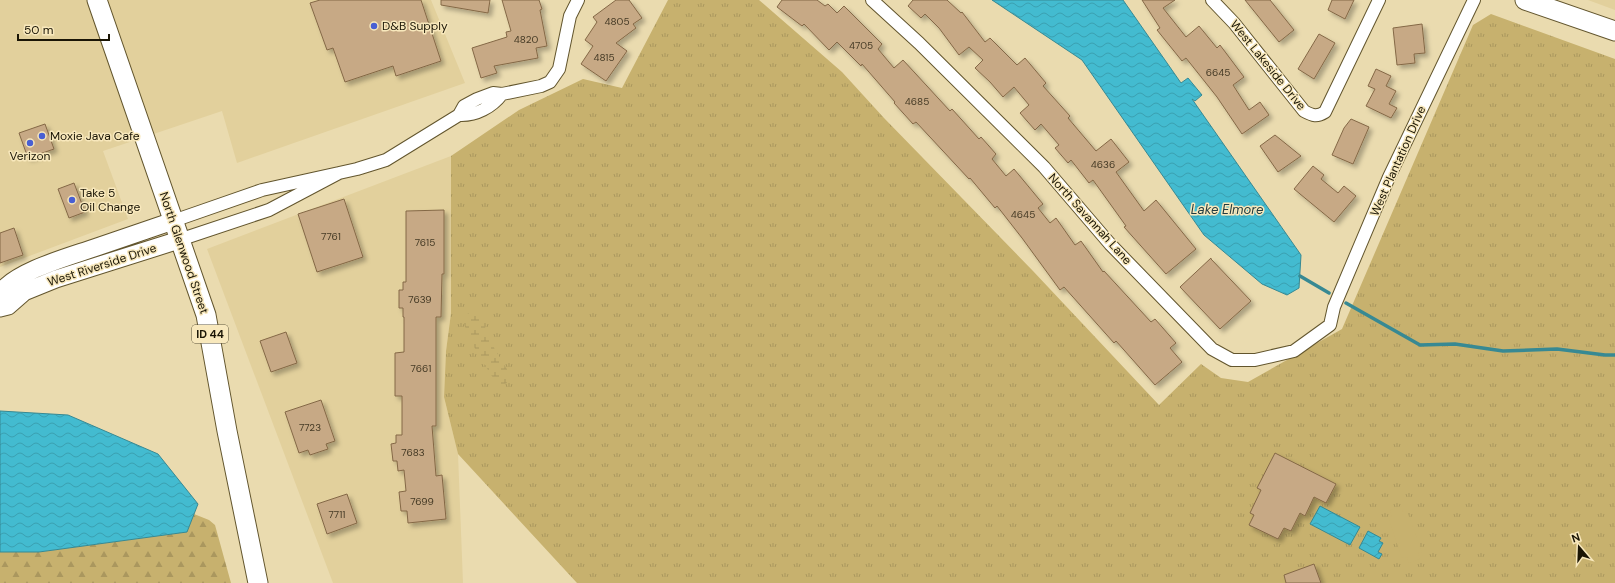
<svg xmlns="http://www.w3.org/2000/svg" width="1615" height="583" font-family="'DM Sans',sans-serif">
	<defs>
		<pattern id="grass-tufts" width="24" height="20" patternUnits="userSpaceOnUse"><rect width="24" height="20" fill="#c7b16e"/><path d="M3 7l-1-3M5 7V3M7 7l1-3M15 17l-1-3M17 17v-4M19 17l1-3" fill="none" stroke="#aa975e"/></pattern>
		<pattern id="forest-firs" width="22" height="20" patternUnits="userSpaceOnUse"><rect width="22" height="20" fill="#c7b16e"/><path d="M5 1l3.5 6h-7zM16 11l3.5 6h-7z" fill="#aa975e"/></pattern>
		<pattern id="wetland-marsh" width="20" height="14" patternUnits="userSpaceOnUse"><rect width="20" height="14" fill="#c7b16e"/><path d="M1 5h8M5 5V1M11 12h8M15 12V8" fill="none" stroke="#aa975e"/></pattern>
		<pattern id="water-waves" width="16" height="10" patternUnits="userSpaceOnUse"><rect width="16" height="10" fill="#43bbd0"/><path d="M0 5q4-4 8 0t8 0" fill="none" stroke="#3aa0b1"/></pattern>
		<filter id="shadow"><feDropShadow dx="3.5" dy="3.5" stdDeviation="2" flood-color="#0004"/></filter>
	</defs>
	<rect width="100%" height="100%" fill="#eadbaf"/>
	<path fill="#e2d09c" d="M0 0H431L465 83 237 163 222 111 103 151 128 219 0 267Z
		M1588 0H1615V10Z
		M451 156V313L446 351 444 397 458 454 463 583H333L207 249Z"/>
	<path fill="url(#grass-tufts)" d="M668 0H759L842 72 884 118 1033 271 1159 405 1201 364 1221 378 1248 382 1342 329 1473 25 1491 14 1615 59V583H577L458 454 444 397 446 351 451 313V156L519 110 583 79 622 88Z"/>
	<path fill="url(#forest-firs)" d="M194 514 209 520 215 525 231 583H0V552H39L186 532Z"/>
	<path fill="url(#wetland-marsh)" d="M475 311 488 332 495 350 507 369V383L499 387 477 353 462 320 467 314Z"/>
	<path fill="#c7b16e" d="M1401 506 1403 512 1407 511 1422 552 1418 553 1420 559 1409 563 1407 557 1402 558 1388 517 1392 516 1390 510Z"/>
	<path fill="url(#water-waves)" stroke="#378993" d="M992 0H1123L1181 83 1188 78 1202 95 1195 101 1192 99 1301 255 1299 288 1287 295 1262 284 1204 235 1082 60Z
		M0 411 68 415 158 454 198 504 187 532 39 552H0Z
		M1320 506 1360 527 1350 545 1310 524Z
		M1368 531 1381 538 1379 541 1383 543 1378 552 1382 554 1379 559 1359 548Z"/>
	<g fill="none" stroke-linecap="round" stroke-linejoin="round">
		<path stroke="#378993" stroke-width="3.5" d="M1300 276 1329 293
			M1346 303 1420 345 1455 344 1503 351 1557 349 1605 355H1615"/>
	</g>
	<path fill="#c7a985" stroke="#846846" filter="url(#shadow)" d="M320 0H421L441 61 396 76 393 66 345 82 333 48 327 50 310 3Z
		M441 0H490L488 13 441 5Z
		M502 0H539L542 9 540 10 547 46 536 48 538 58 494 66 497 73 481 78 472 48 507 37 506 32 511 31Z
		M616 0H629L642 18 633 24 636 28 616 43 627 51 606 81 581 64 593 46 585 40 597 22 593 17Z
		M782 0H817L825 6 828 4 837 13 844 6 882 44 878 49 894 68 903 60 950 111 952 109 979 139 981 137 996 154 992 159 1006 176 1014 169 1043 204 1038 208 1050 223 1056 218 1075 245 1081 241 1103 272 1104 271 1151 322 1155 319 1176 343 1170 348 1182 362 1155 385 1116 341 1114 343 1064 287 1060 290 1022 238 997 206 995 208 970 178 969 179 916 122 913 124 894 103 895 102 862 64 861 66 837 42 829 50 804 24 802 26 777 7Z
		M913 0H947L961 13 962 12 985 42 990 38 1017 65 1025 58 1046 83 1043 86 1070 116 1068 118 1096 151 1111 139 1129 162 1116 172 1144 211 1156 200 1196 249 1166 274 1124 227 1126 226 1093 180 1089 183 1071 160 1068 163 1055 148 1059 145 1041 124 1035 130 1020 113 1029 105 1014 87 1003 97 990 82 975 68 983 60 969 47 959 55 939 28 925 14 921 18 908 6Z
		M1142 0H1175L1163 8 1186 37 1199 26 1217 48 1220 45 1244 77 1233 85 1249 110 1260 102 1269 115 1242 134 1217 97 1186 58 1182 61 1157 30 1160 28Z
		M1245 0H1270L1294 30 1279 42Z
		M1332 0H1354L1345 19 1328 10Z
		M1422 24 1425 53 1414 54 1415 63 1397 65 1393 28Z
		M1319 34 1335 43 1314 79 1298 69Z
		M1376 69 1391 76 1386 86 1396 91 1389 104 1397 108 1391 118 1366 106 1375 89 1368 86Z
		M1351 119 1369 127 1353 164 1332 155 1344 128Z
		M45 124 54 149 28 158 19 133Z
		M1275 135 1301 156 1278 172 1260 146Z
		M1313 166 1324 175 1321 179 1338 193 1344 186 1356 196 1334 222 1294 189Z
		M74 183 85 212 69 218 58 189Z
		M344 199 363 257 317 272 298 214Z
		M444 210V274H442L441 317H436V426H432L436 476 442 475 446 519 408 523 407 511H401L399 492 406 491 404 470 398 471 397 461H393L391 444 396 443V435H402V396H395V353L404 352V317H403V308H399V290H403V282H406V211Z
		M14 228 23 255 0 263V233Z
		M1211 258V259L1251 301 1220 329 1180 287Z
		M286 332 297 363 271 372 260 341Z
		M321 400 335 441 326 444 328 449 310 455 308 450 299 453 285 412Z
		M1275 453 1336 484 1326 503 1314 497 1305 516 1300 513 1291 531 1284 528 1278 539 1249 525 1254 515 1250 513 1261 490 1257 488Z
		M347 494 357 523 327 534 317 504Z
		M1314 564 1321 583H1286L1284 575Z"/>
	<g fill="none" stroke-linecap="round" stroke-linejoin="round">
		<defs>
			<path id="street" d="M872 0 919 43 1044 167 1110 244 1212 349 1232 360H1255L1294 351 1330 325 1334 307 1389 177 1474 0
				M1212 0 1234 23 1304 111C1313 116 1317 117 1325 112L1379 0
				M459 115C476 116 492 107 502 94
				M339 173 357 169 386 160 459 115 464 106 477 99 493 93 502 94 541 86 550 82 559 69 570 16 578 0
				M173 221 262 190 339 173 269 210 179 240"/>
			<path id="secondary" d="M0 293C16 271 68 257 94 248 120 239 146 230 173 221
				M0 308 8 306 24 292 56 279 179 240"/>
			<path id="primary" d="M97 0 206 315 227 431 258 583
				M1525 0 1615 31"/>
		</defs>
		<use href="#street" stroke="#62552d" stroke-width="14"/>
		<use href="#secondary" stroke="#62552d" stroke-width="19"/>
		<use href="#primary" stroke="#62552d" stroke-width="21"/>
		<use href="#street" stroke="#fff" stroke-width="12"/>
		<use href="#secondary" stroke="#fff" stroke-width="17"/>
		<use href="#primary" stroke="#fff" stroke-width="19"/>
	</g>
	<g fill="#495fd3" stroke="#f8e8bc" stroke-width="1.5">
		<circle cx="374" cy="26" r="4"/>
		<circle cx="42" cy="136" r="4"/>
		<circle cx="30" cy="143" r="4"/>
		<circle cx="72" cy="200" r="4"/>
	</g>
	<g text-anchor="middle" stroke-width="3" stroke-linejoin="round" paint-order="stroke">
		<g font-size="10" fill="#453a25">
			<text x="617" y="25">4805</text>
			<text x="526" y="43">4820</text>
			<text x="861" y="49">4705</text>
			<text x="604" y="61">4815</text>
			<text x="1218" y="76">6645</text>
			<text x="917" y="105">4685</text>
			<text x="1103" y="168">4636</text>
			<text x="1023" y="218">4645</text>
			<text x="331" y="240">7761</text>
			<text x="425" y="246">7615</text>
			<text x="420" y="303">7639</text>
			<text x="421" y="372">7661</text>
			<text x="310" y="431">7723</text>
			<text x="413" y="456">7683</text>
			<text x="422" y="505">7699</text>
			<text x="337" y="518">7711</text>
		</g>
		<rect fill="#f8e8bc" stroke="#5d543c" stroke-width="1" x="192" y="325" width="36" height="18" rx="3"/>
		<g font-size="11" font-weight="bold" fill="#1a1505">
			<text x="210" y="338">ID 44</text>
		</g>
		<g font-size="12" fill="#1a1505" stroke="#f8e8bc" text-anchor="start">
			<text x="382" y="30">D&amp;B Supply</text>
			<text x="50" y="140">Moxie Java Cafe</text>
			<text x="30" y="160" text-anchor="middle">Verizon</text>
			<text x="80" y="197">Take 5<tspan x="80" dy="14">Oil Change</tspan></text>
		</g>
		<g font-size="12" fill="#1a1505" stroke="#f8e8bc">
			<text transform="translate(1268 65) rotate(51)" y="4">West Lakeside Drive</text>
			<text transform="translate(1398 161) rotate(-66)" y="4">West Plantation Drive</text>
			<text transform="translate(1090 219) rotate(48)" y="4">North Savannah Lane</text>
			<text transform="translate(184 253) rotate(71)" y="4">North Glenwood Street</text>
			<text transform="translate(102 265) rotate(-18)" y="4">West Riverside Drive</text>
		</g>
		<g font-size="13" font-style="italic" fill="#213b40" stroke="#f8e8bc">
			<text x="1227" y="214">Lake Elmore</text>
		</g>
	</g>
	<g transform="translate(1579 547) rotate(341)" stroke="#f8e8bc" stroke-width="3" paint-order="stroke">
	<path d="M0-3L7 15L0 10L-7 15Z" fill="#1a1505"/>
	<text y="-6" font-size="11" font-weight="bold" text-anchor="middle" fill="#1a1505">N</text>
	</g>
	<path d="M18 34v6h91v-6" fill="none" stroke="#1a1505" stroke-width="2"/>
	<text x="24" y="34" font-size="12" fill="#1a1505" stroke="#f8e8bc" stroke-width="3" paint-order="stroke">50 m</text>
</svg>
